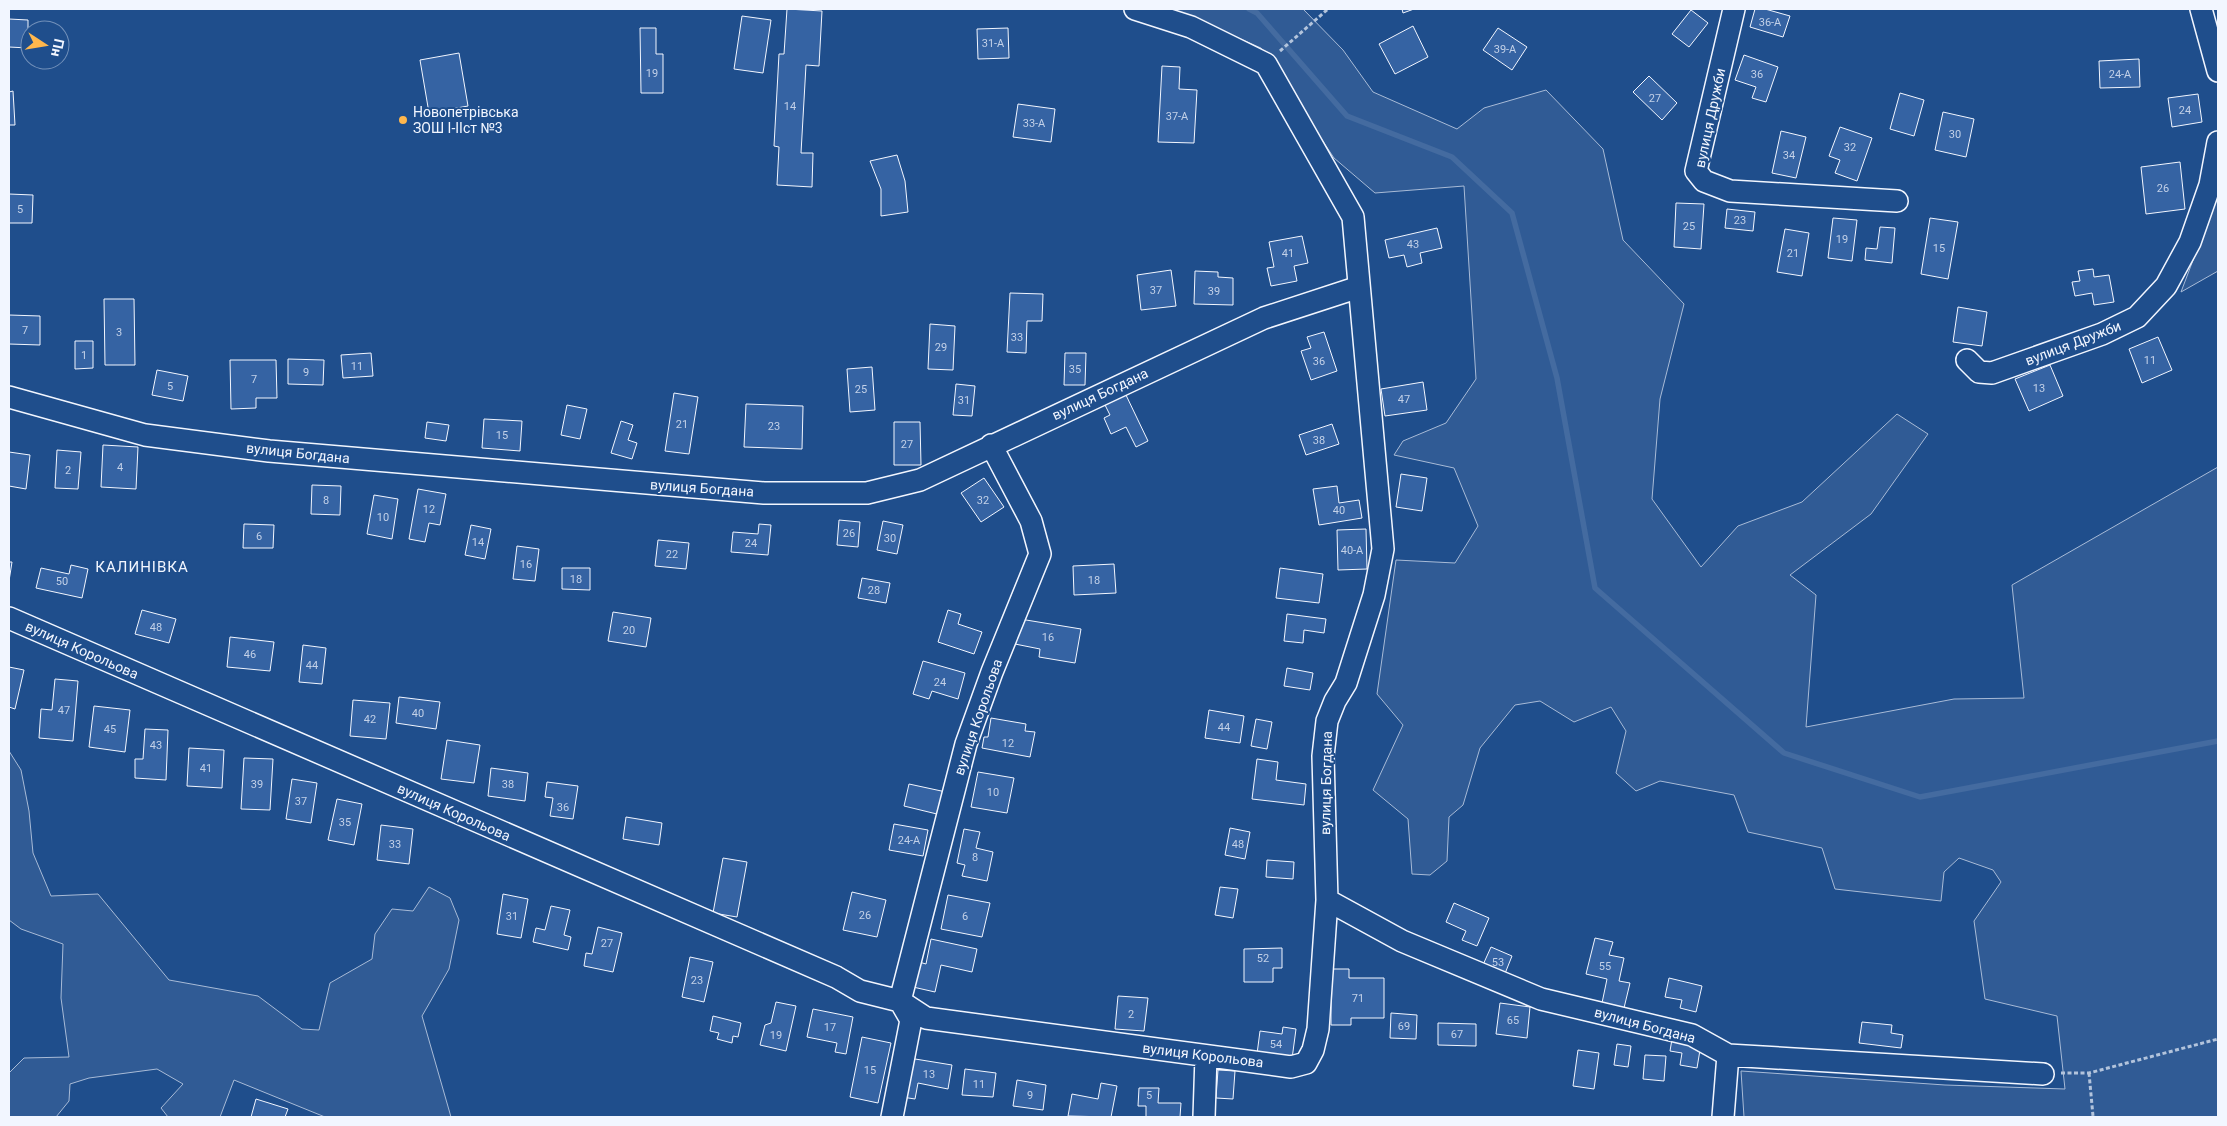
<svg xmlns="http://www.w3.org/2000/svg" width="2227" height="1126" font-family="Roboto,sans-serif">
	<rect width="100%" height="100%" fill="#1f4e8c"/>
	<path fill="#305b95" stroke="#a8bbd7" d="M1172 9H1303L1343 50 1373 92 1457 129 1484 108 1546 90 1603 149 1623 240 1684 304 1660 399 1652 499 1701 567 1738 526 1802 502 1897 414 1928 434 1871 514 1790 575 1816 595 1806 727 1954 699 2024 698 2012 585 2218 467V1117H1744L1741 1071 1945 1085 2065 1089 2057 1016 1985 999 1974 921 2001 882 1993 870 1959 858 1944 872 1941 901 1835 889 1822 848 1748 832 1734 795 1660 781 1636 791 1616 773 1626 731 1611 707 1574 722 1540 701 1515 705 1480 748 1463 805 1449 817 1447 861 1430 875 1412 874 1408 819 1373 790 1403 725 1377 694 1396 560 1455 563 1478 526 1454 468 1394 455 1403 441 1446 423 1476 379 1464 186 1375 193 1334 158 1261 48Z
		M2218 194V271L2181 292Z
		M9 751 21 770 29 811 33 853 51 896 98 894 169 980 258 996 302 1029 319 1030 330 983 372 959 375 934 392 909 413 911 429 887 450 898 459 920 449 969 422 1016 451 1117H325L234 1080 220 1117H168L161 1108 183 1084 157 1069 89 1078 70 1084 69 1101 56 1117H9V1073L24 1058 69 1057 61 998 63 944 21 929 9 920Z"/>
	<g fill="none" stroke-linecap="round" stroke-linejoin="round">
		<path stroke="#446ba0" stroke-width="5.5" d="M1249 9 1257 13 1347 116 1452 157 1512 213 1557 378 1595 588 1784 753 1920 797 2218 741"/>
	</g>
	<path fill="#3563a3" stroke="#f2f6ff" d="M787 9 822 11 819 66 806 65 801 153H813L812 187 777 185 779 147 774 146 779 54H784Z
		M1402 9H1414L1403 13Z
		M1755 9H1765L1790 16 1783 37 1750 27Z
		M1691 10 1708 23 1689 47 1672 34Z
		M742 16 771 20 763 73 734 69Z
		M9 19 28 20V48L9 47Z
		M1413 26 1428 57 1395 74 1379 44Z
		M640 28H656V54H663V93H641Z
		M1008 28 1009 58 978 59 977 29Z
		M1498 28 1527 47 1512 70 1483 50Z
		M459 53 468 106 429 113 420 60Z
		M1744 55 1778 67 1766 102 1752 98 1756 87 1735 80Z
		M2139 59 2140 87 2100 88 2099 61Z
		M1162 66 1180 67 1179 89 1197 90 1194 143 1158 142Z
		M1649 76 1677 103 1662 120 1633 92Z
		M13 91 15 125H9V92Z
		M1900 93 1924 100 1914 136 1890 129Z
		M2198 94 2202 122 2172 127 2168 98Z
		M1018 104 1055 109 1051 142 1013 137Z
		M1943 112 1974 119 1966 157 1935 150Z
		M1840 127 1872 138 1857 181 1835 173 1840 160 1829 156Z
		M1781 131 1806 137 1796 178 1772 173Z
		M897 155 905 181 908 212 881 216V189L870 161Z
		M2180 162 2185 209 2146 214 2141 167Z
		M9 194 33 195 32 223H9Z
		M1676 203 1704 204 1701 249 1674 247Z
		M1727 209 1755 212 1753 231 1725 228Z
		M1833 218 1857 220 1852 261 1828 258Z
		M1930 218 1958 222 1948 279 1921 274Z
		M1880 227 1895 228 1892 263 1865 260 1866 248 1877 249Z
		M1437 228 1442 248 1420 253 1422 263 1407 267 1404 255 1389 258 1385 240Z
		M1785 229 1809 233 1802 276 1777 272Z
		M1302 236 1308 263 1294 266 1297 281 1271 286 1267 268 1274 267 1269 242Z
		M2093 269 2094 277 2109 275 2114 302 2094 305 2092 293 2075 296 2072 282 2080 281 2078 271Z
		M1171 270 1176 306 1141 310 1137 275Z
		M1195 271 1218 272V277L1233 278V305L1194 304Z
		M1010 293 1043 294 1042 321H1027L1026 353 1007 352Z
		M104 299H134L135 365H105Z
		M1958 307 1987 312 1982 346 1953 342Z
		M9 315 40 316V345L9 344Z
		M930 324 955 326 953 370 928 369Z
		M1324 332 1337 371 1311 380 1301 351 1311 348 1307 337Z
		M2158 337 2172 370 2142 383 2129 349Z
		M75 341H93V368L75 369Z
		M371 353 373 376 343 378 341 355Z
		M1065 353H1086L1085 385H1064Z
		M288 359 324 360 323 385 288 384Z
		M230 360H276L277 398H256V408L231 409Z
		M2050 365 2063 396 2029 411 2015 379Z
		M872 367 875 410 850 412 847 369Z
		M157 370 188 376 183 401 152 395Z
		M1423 382 1427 410 1385 416 1381 389Z
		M956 384 975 386 972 416 953 415Z
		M674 393 698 397 689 454 665 451Z
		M1125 393 1148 441 1136 447 1126 427 1111 434 1104 418 1110 415 1104 403Z
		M746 404 803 406 802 449 744 447Z
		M567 405 587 409 580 439 561 435Z
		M484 419 522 421 520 451 482 448Z
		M621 421 633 425 628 440 637 443 632 459 611 453Z
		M427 422 449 425 446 441 425 438Z
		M894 422H920L921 465H894Z
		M1332 424 1339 444 1306 455 1299 435Z
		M103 445 138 447 136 489 101 487Z
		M57 450 81 452 78 489 55 488Z
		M9 452 30 455 26 489 9 486Z
		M1401 474 1427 478 1422 511 1396 507Z
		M984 478 1004 507 981 522 961 493Z
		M312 485 341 486 340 515 311 514Z
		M1337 486 1339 503 1359 500 1362 518 1319 525 1313 489Z
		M418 489 446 494 440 525 429 523 425 542 409 539Z
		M374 495 398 499 392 539 367 534Z
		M839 520 860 522 858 547 837 545Z
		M883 521 903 525 897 554 877 550Z
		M244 524 274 525 273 548H243Z
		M759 524 771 525 768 555 731 552 733 532 758 534Z
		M471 525 491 529 485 559 465 555Z
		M1366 529 1367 569 1338 570 1337 530Z
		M658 540 689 543 686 569 655 566Z
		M517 546 539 549 535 581 513 579Z
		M9 562H12L9 581Z
		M1114 564 1116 593 1074 595 1073 566Z
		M71 565 88 569 82 598 36 588 41 568 69 574Z
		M562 568H590V590L562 589Z
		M1280 568 1323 574 1319 603 1276 598Z
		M862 578 890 583 886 603 858 598Z
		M142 610 176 619 169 643 135 634Z
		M948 610 961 614 958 624 982 632 974 654 938 642Z
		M613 612 651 618 646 647 608 641Z
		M1287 614 1326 619 1324 633 1304 630 1303 643 1284 641Z
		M1020 619 1081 629 1075 663 1039 657 1040 649 1015 644Z
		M230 637 274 642 270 671 227 667Z
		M303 645 326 648 322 684 299 682Z
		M923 661 965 673 958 699 932 691 929 699 913 694Z
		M9 667 24 670 15 709 9 707Z
		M1287 668 1313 673 1310 690 1284 686Z
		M55 679 78 681 73 741 39 738 41 709 52 710Z
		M399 697 440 702 436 729 396 723Z
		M353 700 390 703 386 739 350 736Z
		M94 706 130 710 125 752 89 747Z
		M1209 710 1244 716 1240 743 1205 738Z
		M991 718 1026 724 1025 731 1035 732 1030 757 982 748 984 737H988Z
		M1256 719 1272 722 1267 749 1251 746Z
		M145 729 168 730 166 780 135 778V759H143Z
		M447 740 480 745 474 783 441 779Z
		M189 748 224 750 222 788 187 786Z
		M244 758 273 759 270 810 241 809Z
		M1257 759 1278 762 1276 780 1306 784 1304 805 1252 799Z
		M491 768 528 773 525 801 488 796Z
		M978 772 1014 778 1007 813 971 807Z
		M292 779 317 783 311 823 286 819Z
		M547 782 578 786 573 819 550 816 553 798 545 797Z
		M909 784 946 792 941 815 904 806Z
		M337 799 362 804 354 845 328 840Z
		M626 817 662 823 659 845 623 839Z
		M894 824 928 830 923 856 889 850Z
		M381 825 413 829 409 864 377 860Z
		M1230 828 1250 832 1245 859 1225 855Z
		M964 829 980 832 976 848 993 852 987 881 962 876 965 865 957 863Z
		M723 858 747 862 737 917 713 913Z
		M1267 860 1294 862 1293 879 1266 877Z
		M1220 887 1238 889 1233 918 1215 915Z
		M852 892 886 900 877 937 843 930Z
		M503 894 528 899 521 938 497 934Z
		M948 895 990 903 982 937 941 929Z
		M1454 903 1489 918 1477 946 1462 940 1466 931 1446 922Z
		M551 906 570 910 564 935 571 937 568 950 533 942 536 928 545 930Z
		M598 927 622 933 613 972 584 966 586 953 592 954Z
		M1595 938 1613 942 1609 955 1624 958 1619 981 1630 983 1624 1008 1602 1003 1607 979 1586 974Z
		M931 939 977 949 972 972 941 965 935 992 913 987 919 962 926 964Z
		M1491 947 1512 956 1504 976 1482 967Z
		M1282 948V968H1273V982H1244V949Z
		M690 957 713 962 704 1002 682 997Z
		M1331 969H1349V978H1384V1018H1351V1025H1331Z
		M1669 978 1702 986 1696 1012 1680 1008 1682 1000 1665 997Z
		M1118 996 1148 998 1144 1031 1115 1029Z
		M776 1002 796 1006 786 1051 760 1045 765 1025 771 1023Z
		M1500 1003 1530 1007 1527 1038 1496 1034Z
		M813 1009 853 1017 846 1054 835 1052 837 1043 807 1037Z
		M1391 1013 1417 1015 1416 1039 1390 1038Z
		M713 1016 741 1023 738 1037 733 1036 732 1043 717 1039 719 1033 710 1031Z
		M1862 1022 1892 1025 1891 1033 1903 1035 1901 1048 1859 1043Z
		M1438 1023 1476 1024V1046L1438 1045Z
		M1283 1027 1296 1029 1292 1059 1257 1054 1260 1031 1282 1034Z
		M862 1037 891 1043 878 1103 850 1097Z
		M1672 1039 1701 1044 1697 1068 1680 1065 1682 1053 1670 1051Z
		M1617 1044 1631 1046 1628 1067 1614 1065Z
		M1578 1050 1599 1053 1594 1089 1573 1086Z
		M1645 1055 1666 1056 1664 1081 1643 1079Z
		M909 1058 952 1065 948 1089 918 1083 915 1099 902 1097Z
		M965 1069 996 1073 993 1097 962 1095Z
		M1218 1070 1235 1071 1233 1099 1216 1098Z
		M1017 1080 1046 1085 1043 1110 1013 1106Z
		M1101 1083 1117 1086 1111 1117 1068 1116 1072 1094 1098 1099Z
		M1139 1088H1159L1158 1103H1181L1180 1117H1146V1106H1138Z
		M256 1099 288 1109 285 1117H251Z"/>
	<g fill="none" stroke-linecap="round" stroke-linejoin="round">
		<defs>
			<path id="minor" d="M1734 9 1696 171 1704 181 1730 191 1897 201
				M2201 9 2218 71
				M1967 360 1979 372 1992 373 2102 334 2137 317 2166 286 2190 242 2210 185 2218 142
				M9 397 145 435 269 451 764 493H867L920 480 1264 318 1359 287
				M9 618 836 977 860 991 900 1001 926 1018 1291 1067 1306 1063 1313 1050 1318 1029 1327 900 1323 756 1327 721 1335 701 1346 683 1374 595 1383 549 1353 217 1266 64 1191 27 1135 9
				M1327 900 1402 941 1541 999 1692 1035 1728 1055 2043 1074
				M892 1117 911 1020 900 1001 966 744 992 672 1040 554 1031 521 991 445
				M1204 1117 1206 1056
				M1723 1117 1728 1055"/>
		</defs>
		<use href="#minor" stroke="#f2f6ff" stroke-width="24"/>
		<path stroke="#b3c4dc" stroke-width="3" stroke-dasharray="4 2.5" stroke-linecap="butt" d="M1280 51 1328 9
			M2061 1073H2089L2218 1039
			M2089 1073 2093 1116"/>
		<use href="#minor" stroke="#1f4e8c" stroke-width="21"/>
	</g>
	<circle fill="#ffb74d" stroke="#1f4e8c" stroke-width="2" cx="403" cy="120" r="5"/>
	<g text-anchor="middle" stroke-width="4" stroke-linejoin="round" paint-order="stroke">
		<g font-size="11" fill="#c3d1e8">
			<text x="1770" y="26">36-А</text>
			<text x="993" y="47">31-А</text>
			<text x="1505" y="53">39-А</text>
			<text x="652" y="77">19</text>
			<text x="1757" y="78">36</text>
			<text x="2120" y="78">24-А</text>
			<text x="1655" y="102">27</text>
			<text x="790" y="110">14</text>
			<text x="2185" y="114">24</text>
			<text x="1177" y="120">37-А</text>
			<text x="1034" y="127">33-А</text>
			<text x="1955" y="138">30</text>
			<text x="1850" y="151">32</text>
			<text x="1789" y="159">34</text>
			<text x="2163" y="192">26</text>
			<text x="20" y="213">5</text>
			<text x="1740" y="224">23</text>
			<text x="1689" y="230">25</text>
			<text x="1842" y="243">19</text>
			<text x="1413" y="248">43</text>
			<text x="1939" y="252">15</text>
			<text x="1288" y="257">41</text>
			<text x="1793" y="257">21</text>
			<text x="1156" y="294">37</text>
			<text x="1214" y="295">39</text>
			<text x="25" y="334">7</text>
			<text x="119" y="336">3</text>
			<text x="1017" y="341">33</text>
			<text x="941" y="351">29</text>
			<text x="84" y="359">1</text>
			<text x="2150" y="364">11</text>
			<text x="1319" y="365">36</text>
			<text x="357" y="370">11</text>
			<text x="1075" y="373">35</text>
			<text x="306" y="376">9</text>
			<text x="254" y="383">7</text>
			<text x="170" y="390">5</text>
			<text x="2039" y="392">13</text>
			<text x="861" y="393">25</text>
			<text x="1404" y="403">47</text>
			<text x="964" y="404">31</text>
			<text x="682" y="428">21</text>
			<text x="774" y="430">23</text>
			<text x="502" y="439">15</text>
			<text x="1319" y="444">38</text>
			<text x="907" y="448">27</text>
			<text x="120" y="471">4</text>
			<text x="68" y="474">2</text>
			<text x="326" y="504">8</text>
			<text x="983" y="504">32</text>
			<text x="429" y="513">12</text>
			<text x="1339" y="514">40</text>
			<text x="383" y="521">10</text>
			<text x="849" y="537">26</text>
			<text x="259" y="540">6</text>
			<text x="890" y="542">30</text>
			<text x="478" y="546">14</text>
			<text x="751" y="547">24</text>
			<text x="1352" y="554">40-А</text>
			<text x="672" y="558">22</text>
			<text x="526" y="568">16</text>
			<text x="576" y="583">18</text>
			<text x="1094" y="584">18</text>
			<text x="62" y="585">50</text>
			<text x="874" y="594">28</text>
			<text x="156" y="631">48</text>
			<text x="629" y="634">20</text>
			<text x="1048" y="641">16</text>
			<text x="250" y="658">46</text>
			<text x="312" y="669">44</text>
			<text x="940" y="686">24</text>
			<text x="64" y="714">47</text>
			<text x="418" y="717">40</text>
			<text x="370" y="723">42</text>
			<text x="1224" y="731">44</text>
			<text x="110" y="733">45</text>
			<text x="1008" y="747">12</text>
			<text x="156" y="749">43</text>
			<text x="206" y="772">41</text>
			<text x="257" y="788">39</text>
			<text x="508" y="788">38</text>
			<text x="993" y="796">10</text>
			<text x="301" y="805">37</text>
			<text x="563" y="811">36</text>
			<text x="345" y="826">35</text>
			<text x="909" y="844">24-А</text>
			<text x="395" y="848">33</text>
			<text x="1238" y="848">48</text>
			<text x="975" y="861">8</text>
			<text x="865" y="919">26</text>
			<text x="512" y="920">31</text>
			<text x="965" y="920">6</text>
			<text x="607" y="947">27</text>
			<text x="1263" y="962">52</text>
			<text x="1498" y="966">53</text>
			<text x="1605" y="970">55</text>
			<text x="697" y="984">23</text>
			<text x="1358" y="1002">71</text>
			<text x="1131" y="1018">2</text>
			<text x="1513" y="1024">65</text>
			<text x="1404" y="1030">69</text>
			<text x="830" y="1031">17</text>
			<text x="1457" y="1038">67</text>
			<text x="776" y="1039">19</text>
			<text x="1276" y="1048">54</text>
			<text x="870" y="1074">15</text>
			<text x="929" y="1078">13</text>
			<text x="979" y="1088">11</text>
			<text x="1030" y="1099">9</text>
			<text x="1149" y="1099">5</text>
		</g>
		<g font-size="14" fill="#f2f6ff" stroke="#1f4e8c" text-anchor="start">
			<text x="413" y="117">Новопетрівська<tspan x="413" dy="16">ЗОШ I-IIст №3</tspan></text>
		</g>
		<g font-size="14" fill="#f2f6ff" stroke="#1f4e8c">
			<text transform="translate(1710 118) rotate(-78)" y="5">вулиця Дружби</text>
			<text transform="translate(2073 343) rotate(-21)" y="5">вулиця Дружби</text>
			<text transform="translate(1100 394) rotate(-25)" y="5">вулиця Богдана</text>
			<text transform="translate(298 453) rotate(6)" y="5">вулиця Богдана</text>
			<text transform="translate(702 488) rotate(4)" y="5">вулиця Богдана</text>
			<text transform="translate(82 650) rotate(24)" y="5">вулиця Корольова</text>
			<text transform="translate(978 717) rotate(-71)" y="5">вулиця Корольова</text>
			<text transform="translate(1326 783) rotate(-89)" y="5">вулиця Богдана</text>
			<text transform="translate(454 812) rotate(24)" y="5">вулиця Корольова</text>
			<text transform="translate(1645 1025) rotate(15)" y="5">вулиця Богдана</text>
			<text transform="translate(1203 1055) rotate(7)" y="5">вулиця Корольова</text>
		</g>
		<g font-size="15" letter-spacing="1" fill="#f2f6ff" stroke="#1f4e8c">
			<text x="142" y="572">КАЛИНІВКА</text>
		</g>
	</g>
	<rect width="2227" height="1126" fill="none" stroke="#f2f6ff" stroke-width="20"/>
	<g transform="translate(45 45) rotate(102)"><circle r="24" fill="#1f4e8c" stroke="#7391ba"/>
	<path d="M0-4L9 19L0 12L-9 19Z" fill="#ffb74d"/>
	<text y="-8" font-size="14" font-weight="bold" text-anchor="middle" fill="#f2f6ff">Пн</text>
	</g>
</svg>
